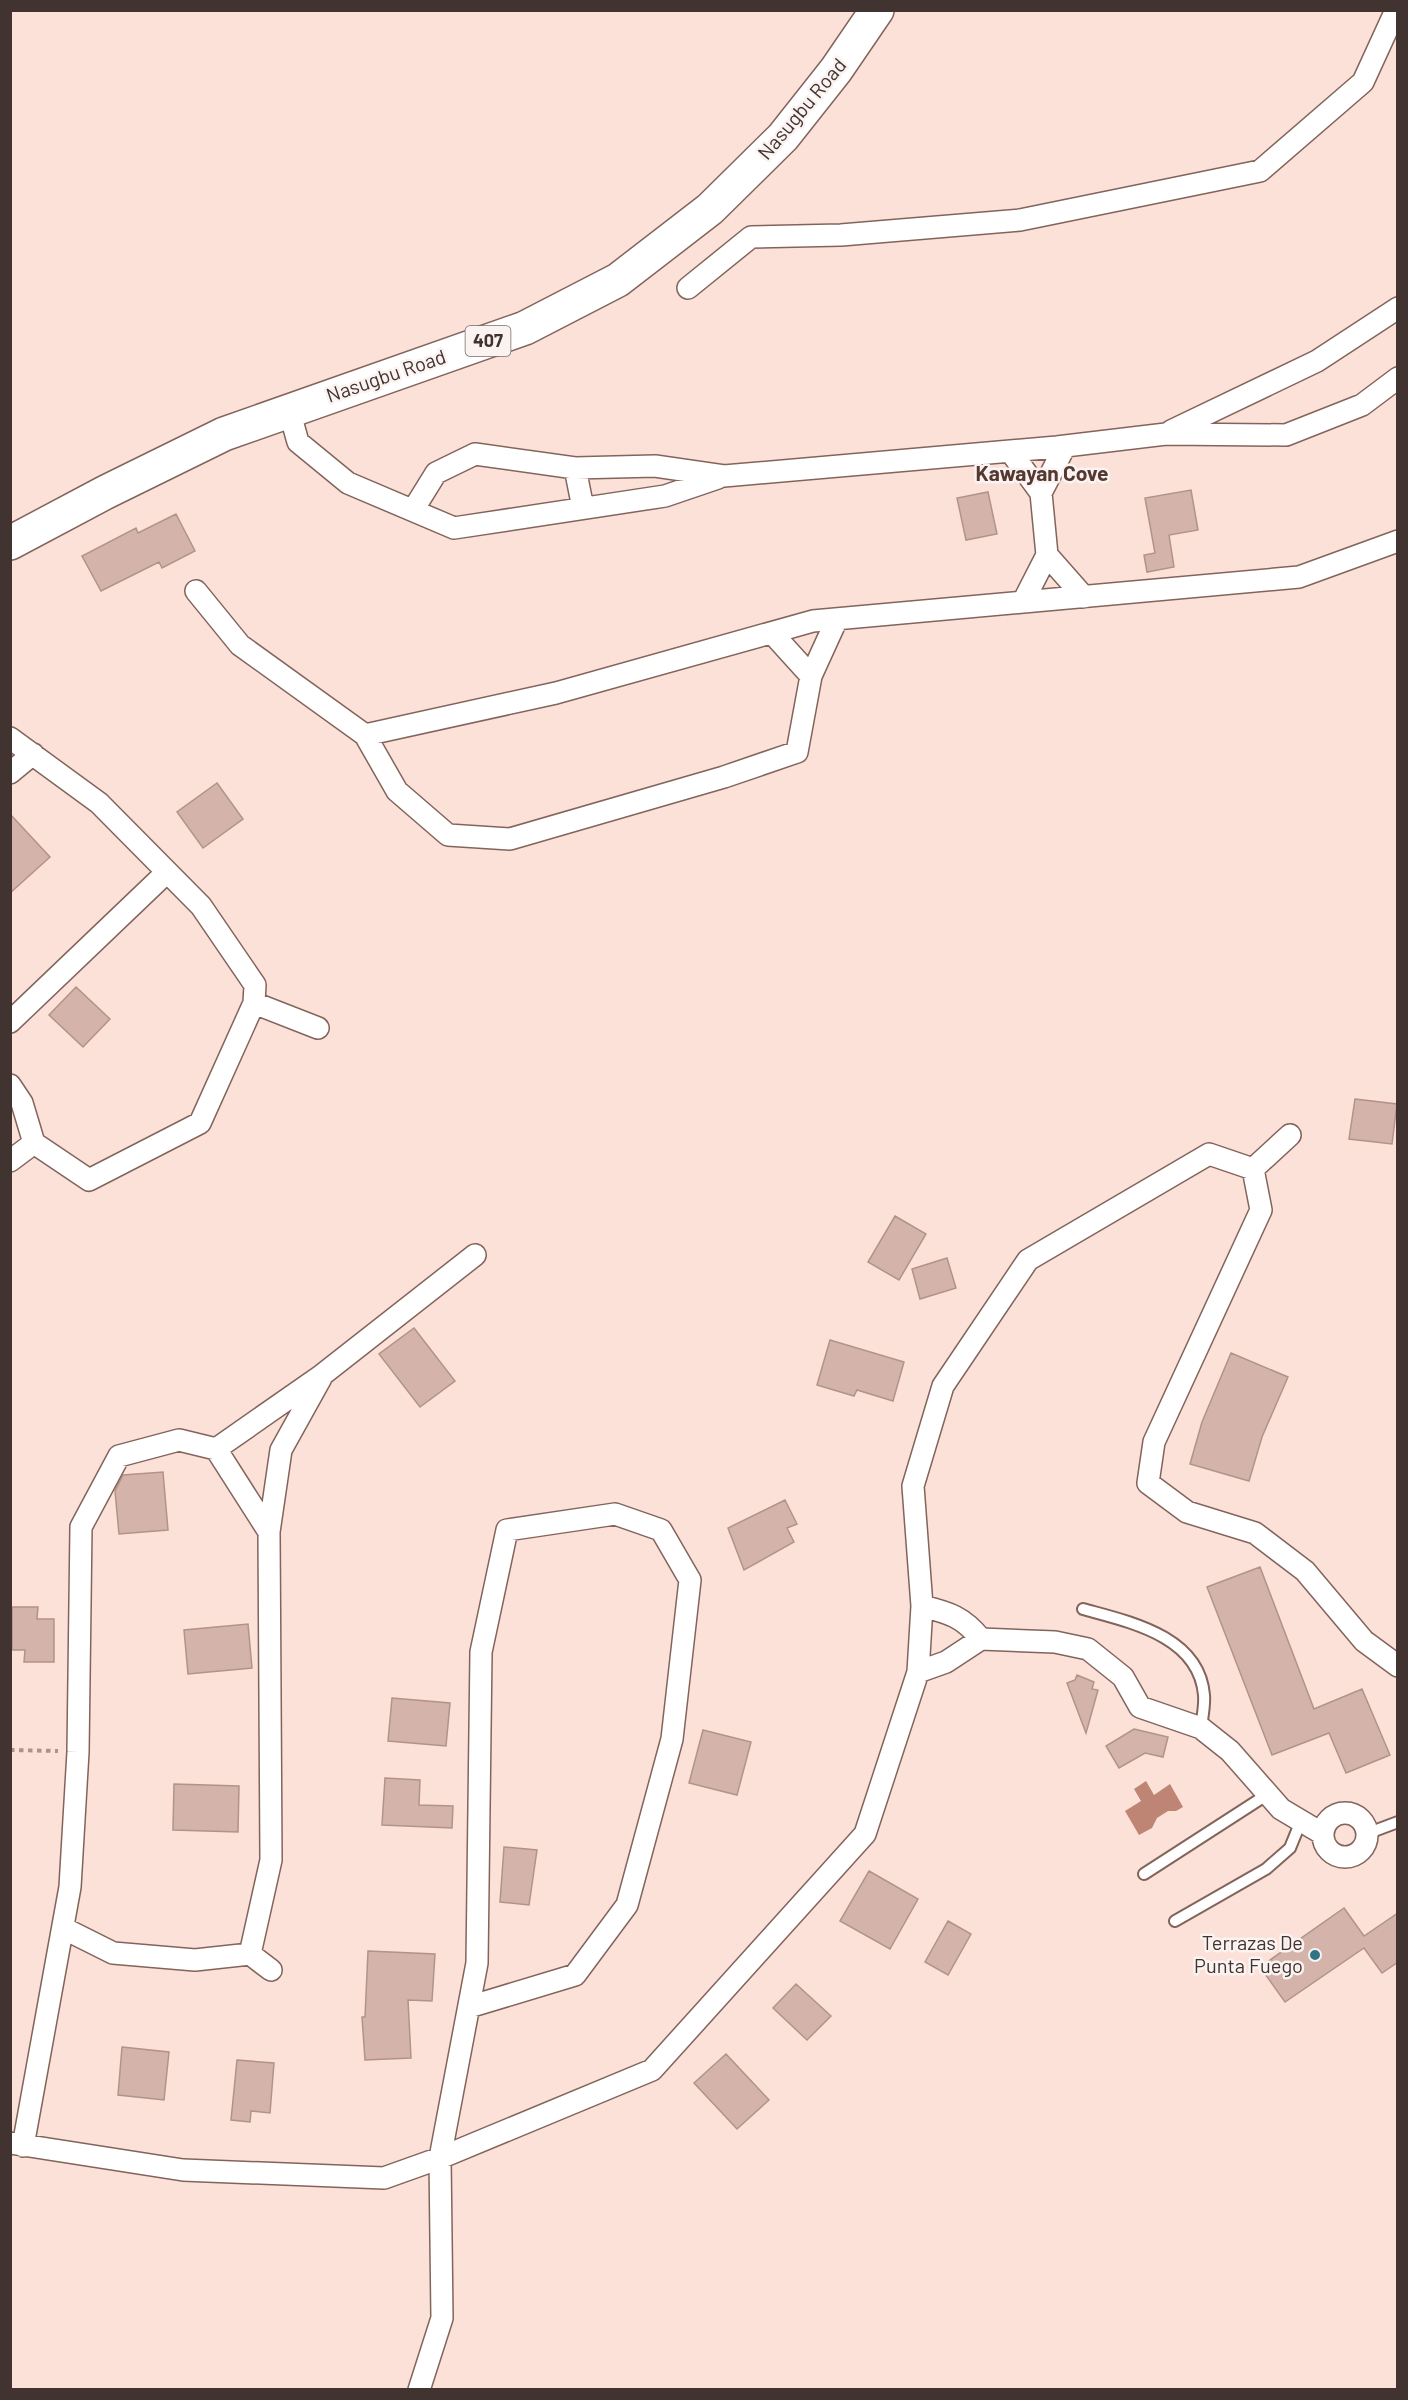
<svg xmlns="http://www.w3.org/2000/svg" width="1408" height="2400" font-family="Barlow,sans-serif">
	<rect width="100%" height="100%" fill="#fce1d8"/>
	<path fill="#bf8574" d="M1146 1781 1154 1795 1170 1784 1183 1807 1176 1811H1168L1157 1818 1152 1828 1139 1835 1125 1811 1141 1801 1134 1789Z"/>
	<path fill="#d4b3aa" stroke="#b29389" stroke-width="1.5" d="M1191 490 1198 530 1169 535 1174 567 1147 572 1144 555 1155 553 1145 498Z
		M988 492 997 534 966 540 957 498Z
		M176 514 195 551 162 568 159 562 101 591 82 556 136 528 138 533Z
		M217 783 243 819 203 848 177 812Z
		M10 814 50 857 10 893Z
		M76 987 110 1019 83 1047 49 1015Z
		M1355 1099 1397 1104 1392 1144 1349 1139Z
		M895 1216 926 1234 899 1280 868 1262Z
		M947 1258 956 1288 920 1299 912 1269Z
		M414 1328 455 1381 420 1407 379 1354Z
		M830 1340 904 1362 893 1401 857 1390 854 1396 817 1385Z
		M1231 1353 1288 1377 1262 1437 1249 1481 1190 1464 1202 1422Z
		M163 1472 168 1530 119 1534 115 1491 123 1475Z
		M785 1500 797 1524 787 1528 794 1542 744 1570 728 1528Z
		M1260 1567 1314 1709 1362 1689 1390 1755 1346 1773 1329 1733 1272 1755 1207 1587Z
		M12 1607H38L37 1619H54V1662H24L25 1650H12Z
		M248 1624 252 1668 188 1674 184 1630Z
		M1077 1675 1094 1682 1092 1689 1098 1690 1086 1733 1067 1683 1075 1680Z
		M392 1698 450 1703 446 1746 388 1741Z
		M1134 1729 1168 1737 1163 1757 1145 1753 1119 1768 1106 1746Z
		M703 1730 751 1742 737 1795 689 1783Z
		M385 1778 420 1780 419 1805 453 1806 452 1828 382 1825Z
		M174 1784 239 1786 238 1832 173 1830Z
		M504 1847 537 1850 529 1905 500 1902Z
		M869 1871 918 1899 890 1949 840 1921Z
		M1344 1908 1364 1936 1398 1913V1962L1382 1973 1364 1948 1285 2002 1260 1967Z
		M948 1921 971 1934 948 1975 925 1962Z
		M368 1951 435 1954 432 2001 408 2000 411 2058 365 2060 362 2017H365Z
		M796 1984 831 2016 807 2040 773 2008Z
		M122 2047 169 2052 164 2100 118 2095Z
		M726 2054 769 2100 737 2129 694 2083Z
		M237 2060 274 2063 270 2113 251 2111 250 2122 231 2120Z"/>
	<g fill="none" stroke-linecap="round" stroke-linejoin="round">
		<defs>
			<path id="service" d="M1083 1609C1130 1622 1199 1636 1204 1695 1205 1706 1202 1718 1201 1728
				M1366 1834 1398 1822
				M1144 1874 1268 1794
				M1175 1921 1266 1869 1290 1848 1301 1821"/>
			<path id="minor" d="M688 288 751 237 841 235 1020 220 1260 171 1363 82 1396 10
				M289 410 298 442 348 483 454 528 665 496 718 478
				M1171 431 1317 361 1398 308
				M1010 451 1041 493 1065 446
				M575 468 583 508
				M1041 493 1047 555
				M413 510 436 473 475 454 575 468 655 466 724 476 1057 447 1166 434 1286 435 1362 405 1398 378
				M196 591 240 645 365 735 397 791 448 835 510 839 724 777 797 752 811 676
				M1023 602 1047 555 1084 597
				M772 633 811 676 837 619
				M365 735 556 693 813 621 1299 577 1398 541
				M10 738 99 803 201 906 255 985 254 1003 200 1123 89 1180 34 1143 22 1103 10 1085
				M10 773 33 754
				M254 1003 318 1028
				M10 1022 167 872
				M10 1161 34 1143
				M1253 1169 1290 1135
				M216 1449 322 1375 475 1255
				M269 1532 281 1450 321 1378
				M981 1639 1055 1642 1088 1649 1123 1677 1140 1707 1201 1728 1230 1751 1281 1809 1323 1834
				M918 1672 946 1662 981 1639C963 1617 950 1613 922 1606
				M1323 1835a22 22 0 1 1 44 0a22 22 0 1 1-44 0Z
				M250 1954 271 1970
				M10 2143 183 2170 384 2178 440 2158 652 2070 865 1834 918 1672 922 1606 913 1486 943 1386 1028 1260 1209 1154 1253 1169 1261 1210 1154 1442 1148 1483 1187 1512 1255 1533 1305 1571 1364 1641 1398 1666
				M23 2146 70 1887 78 1752 81 1527 119 1456 179 1440 216 1449 269 1532 271 1860 250 1954 195 1960 113 1953 63 1928
				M419 2390 442 2318 440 2158 477 1963 481 1652 507 1530 615 1514 661 1530 690 1580 672 1739 627 1905 575 1975 469 2007"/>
			<path id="primary" d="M10 543 106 492 224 434 525 328 618 280 710 209 783 137 836 70 877 10"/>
		</defs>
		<use href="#service" stroke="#82645b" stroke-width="14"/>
		<use href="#minor" stroke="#82645b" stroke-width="24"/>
		<use href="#primary" stroke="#82645b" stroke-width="36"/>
		<path stroke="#a9948d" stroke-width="4" stroke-dasharray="4.5 4.5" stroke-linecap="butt" d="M10 1750 58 1751"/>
		<use href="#service" stroke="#fff" stroke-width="10"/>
		<use href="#minor" stroke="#fff" stroke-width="21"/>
		<use href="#primary" stroke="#fff" stroke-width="33"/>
	</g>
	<circle fill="#317485" stroke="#faf3f1" stroke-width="2" cx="1315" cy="1955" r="6"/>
	<g text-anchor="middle" stroke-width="5" stroke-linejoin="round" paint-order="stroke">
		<rect fill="#faf3f1" stroke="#786d69" stroke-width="1.5" x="465.5" y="326" width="45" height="30" rx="4.5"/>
		<g font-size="18" font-weight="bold" fill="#41332f">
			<text x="488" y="347">407</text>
		</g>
		<g font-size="20" fill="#41332f" stroke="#faf3f1">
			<text transform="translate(802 109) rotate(-50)" y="7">Nasugbu Road</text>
			<text transform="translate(386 376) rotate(-19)" y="7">Nasugbu Road</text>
		</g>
		<g font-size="20" fill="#41332f" stroke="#faf3f1" text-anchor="end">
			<text x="1303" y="1950">Terrazas De<tspan x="1303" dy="23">Punta Fuego</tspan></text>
		</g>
		<g font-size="21" font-weight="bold" fill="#543931" stroke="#faf3f1">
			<text x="1042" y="481">Kawayan Cove</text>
		</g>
	</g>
	<rect width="1408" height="2400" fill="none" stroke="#41332f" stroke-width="24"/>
</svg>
